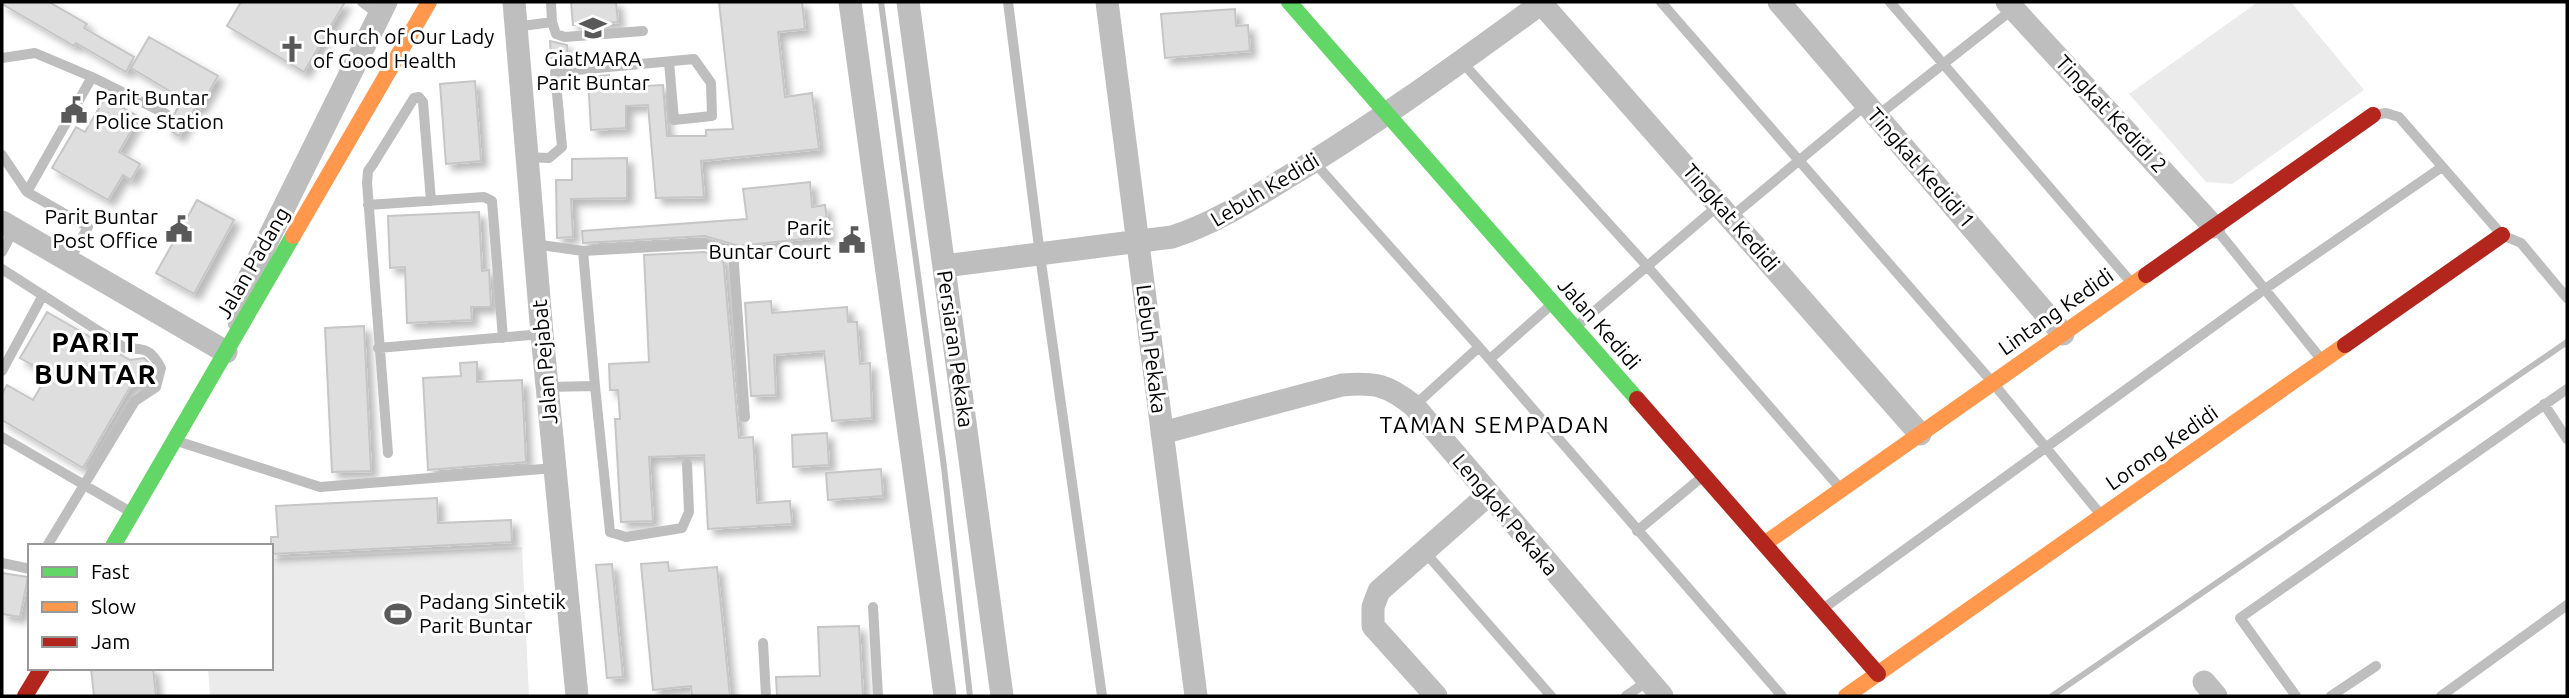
<svg xmlns="http://www.w3.org/2000/svg" width="2569" height="698" font-family="Ubuntu,sans-serif">
	<defs>
		<filter id="shadow"><feDropShadow dx="6" dy="6" stdDeviation="3.5" flood-color="#0004"/></filter>
	</defs>
	<rect width="100%" height="100%" fill="#fff"/>
	<path fill="#ebebeb" d="M2258 2H2291L2364 90 2232 184 2206 182 2129 94Z
		M522 547 529 696H210L208 668H271V559Z"/>
	<g fill="none" stroke-linecap="round" stroke-linejoin="round">
		<path stroke="#bdbdbd" stroke-width="6" d="M881 2 944 467 970 696
			M2052 696 2567 342"/>
	</g>
	<path fill="#dedede" stroke="#c6c6c6" stroke-width="2" filter="url(#shadow)" d="M2 2H49L87 24 84 28 134 57 126 72 76 43 74 46 2 4Z
		M241 2H345L304 72 227 26Z
		M571 2H616L618 22 573 25Z
		M719 2H802L805 29 778 32 785 97 812 93 819 149 701 161 704 197 656 198 648 105 626 106V128L591 130 588 77 609 75 610 88 663 85 667 136H706V130L733 129Z
		M1235 9 1236 26 1248 25 1250 51 1165 58 1161 14Z
		M149 37 218 76 200 108 196 106 179 136 166 128 183 99 131 68Z
		M550 41 567 45 568 57 551 58Z
		M475 81 481 161 446 164 440 84Z
		M105 98 139 117 119 152 140 164 131 180 123 175 108 200 52 168 76 127 85 132Z
		M627 158V198L571 199 573 237 557 238 556 180H572V159Z
		M810 182 812 207 825 205 829 236 739 246 705 236 583 243 582 231 747 219 743 189Z
		M197 200 234 220 194 294 156 273Z
		M479 212 482 271 489 270 491 307H471L472 320 407 323 405 267 390 268 388 216Z
		M704 252 723 257 739 438 753 437 757 503 790 501 792 524 708 529 704 455 649 457 653 521 621 522 615 419H620L618 390H610L609 364 649 362 644 255Z
		M771 301 772 313 847 307 848 322H857L860 364 870 363 872 418 832 421 824 351 774 355 776 395 751 396 745 303Z
		M47 312 130 360 144 358 149 363 151 374 149 382 130 387 83 468 2 420V394L7 385 33 400 48 374 20 358Z
		M364 326 371 471 332 472 325 328Z
		M477 362V382L522 380 526 462 428 470 423 378 461 376 460 363Z
		M827 433 829 465 793 467 792 435Z
		M881 469 883 496 828 500 826 473Z
		M437 498 438 523 511 520 512 542 271 554V537H278L276 506Z
		M668 562 669 571 717 567 730 696H692L691 686 653 690 641 564Z
		M612 564 623 677 607 678 596 565Z
		M2 573 28 577 20 617 2 614Z
		M859 626 863 696H777L776 677 820 676 818 627Z
		M91 668H153L156 696H94Z"/>
	<g fill="none" stroke-linecap="round" stroke-linejoin="round">
		<path stroke="#bebebe" stroke-width="10" d="M362 2 378 14
			M551 2 552 22 556 34 565 37 643 31
			M1008 2 1040 255 1102 696
			M1661 2 1993 383 2101 515
			M1890 2 2130 281
			M515 27 552 22
			M2 58 35 53 92 77
			M1461 61 1647 266 1840 488
			M2375 115 2386 113 2399 117 2502 235 2521 243 2567 298
			M1877 116 2013 9
			M2 155 27 192
			M526 157 549 158 562 147 555 72 694 59 711 83 712 116 674 120 669 62
			M1314 162 1479 347 1782 696
			M368 205 484 197 492 201 503 338
			M1730 218 1867 104
			M2217 230 2321 359
			M534 244 583 251 705 244 733 251 745 417
			M2 252 14 229
			M69 261 88 227 27 192 92 77 166 114
			M2 269 125 348C146 349 151 349 161 368L156 387 135 401 47 546
			M1577 326 1719 205
			M378 348 542 334
			M1490 359 1551 305
			M2 371 43 295
			M595 386 610 532 626 537 682 528 689 512 687 464
			M547 387 595 386 583 251
			M2544 404 2567 439
			M1414 406 1479 347
			M2 437 129 511
			M177 441 320 487 555 468
			M388 453 367 183 368 171 373 164 414 98 419 97 423 102 431 201
			M1637 531 1702 477
			M1424 551 1551 696
			M2 563 30 569
			M873 607 878 696
			M1824 608 2265 289 2442 167
			M763 643 766 696
			M1626 696 1648 681
			M2296 696 2240 618 2567 389
			M2331 696 2376 666
			M2441 696 2567 605"/>
		<path stroke="#bebebe" stroke-width="23" d="M514 2 542 334 577 696
			M850 2 945 696
			M908 2 1002 696
			M1107 2 1196 696
			M1779 2 2063 334
			M2007 2 2214 227
			M1541 3 1920 434
			M2 222 226 352
			M944 266 1172 237C1213 224 1249 201 1286 178 1375 125 1459 63 1543 2
			M239 322 242 292 386 2
			M1162 433 1342 385C1375 382 1388 385 1414 406L1662 696
			M2204 682 2216 696
			M1436 696 1373 626V607L1379 591 1488 495"/>
		<path stroke="#63d668" stroke-width="16" d="M1289 2 1637 399
			M113 546 293 236"/>
		<path stroke="#ff974d" stroke-width="16" d="M293 236 429 2
			M1764 544 2146 275
			M1846 696 2345 345"/>
		<path stroke="#b3261e" stroke-width="16" d="M2146 275 2373 115
			M2345 345 2502 235
			M1637 399 1878 674
			M25 696 42 668"/>
	</g>
	<defs>
		<symbol id="university-bare" viewBox="-9 -9 18 18"><path d="M0-5L7-2L0 1L-7-2ZM-4 1L0 2.5L4 1V4Q0 6-4 4Z" fill="#595959" stroke="#fff" stroke-width="2.5" paint-order="stroke"/></symbol>
		<symbol id="church-bare" viewBox="-9 -9 18 18"><path d="M-1.2-6h2.4v3.5h3.3v2.4h-3.3V6h-2.4V-.1h-3.3v-2.4h3.3Z" fill="#595959" stroke="#fff" stroke-width="2.5" paint-order="stroke"/></symbol>
		<symbol id="civic-bare" viewBox="-9 -9 18 18"><path d="M-.6-6.5H3V-4.5H.6V-3L4-1V1h2V6H-6V1h2V-1L-.6-3ZM-1.2 2.5V6h2.4V2.5Z" fill="#595959" stroke="#fff" stroke-width="2.5" paint-order="stroke"/></symbol>
		<symbol id="stadium-bare" viewBox="-9 -9 18 18"><path d="M0-5a6.5 5 0 1 0 0 10a6.5 5 0 1 0 0-10ZM-3.5-1.8h7v3.6h-7Z" fill="#595959" stroke="#fff" stroke-width="2.5" paint-order="stroke"/></symbol>
	</defs>
	<g fill-rule="evenodd">
		<use href="#university-bare" x="574" y="9" width="38" height="38"/>
		<use href="#church-bare" x="273" y="30" width="38" height="38"/>
		<use href="#civic-bare" x="55" y="91" width="38" height="38"/>
		<use href="#civic-bare" x="160" y="210" width="38" height="38"/>
		<use href="#civic-bare" x="833" y="221" width="38" height="38"/>
		<use href="#stadium-bare" x="379" y="595" width="38" height="38"/>
	</g>
	<g text-anchor="middle" stroke-width="6" stroke-linejoin="round" paint-order="stroke">
		<g font-size="21" fill="#000" stroke="#fff" text-anchor="start">
			<text x="313" y="44">Church of Our Lady<tspan x="313" dy="24">of Good Health</tspan></text>
			<text x="593" y="66" text-anchor="middle">GiatMARA<tspan x="593" dy="24">Parit Buntar</tspan></text>
			<text x="95" y="105">Parit Buntar<tspan x="95" dy="24">Police Station</tspan></text>
			<text x="158" y="224" text-anchor="end">Parit Buntar<tspan x="158" dy="24">Post Office</tspan></text>
			<text x="831" y="235" text-anchor="end">Parit<tspan x="831" dy="24">Buntar Court</tspan></text>
			<text x="419" y="609">Padang Sintetik<tspan x="419" dy="24">Parit Buntar</tspan></text>
		</g>
		<g font-size="21" fill="#000" stroke="#fff">
			<text transform="translate(2111 114) rotate(47)" y="7">Tingkat Kedidi 2</text>
			<text transform="translate(1921 168) rotate(49)" y="7">Tingkat Kedidi 1</text>
			<text transform="translate(1265 190) rotate(-31)" y="7">Lebuh Kedidi</text>
			<text transform="translate(1731 218) rotate(49)" y="7">Tingkat Kedidi</text>
			<text transform="translate(253 263) rotate(-60)" y="7">Jalan Padang</text>
			<text transform="translate(2056 312) rotate(-35)" y="7">Lintang Kedidi</text>
			<text transform="translate(1599 324) rotate(49)" y="7">Jalan Kedidi</text>
			<text transform="translate(955 349) rotate(82)" y="7">Persiaran Pekaka</text>
			<text transform="translate(1151 349) rotate(83)" y="7">Lebuh Pekaka</text>
			<text transform="translate(545 362) rotate(-95)" y="7">Jalan Pejabat</text>
			<text transform="translate(2162 448) rotate(-35)" y="7">Lorong Kedidi</text>
			<text transform="translate(1505 515) rotate(50)" y="7">Lengkok Pekaka</text>
		</g>
		<g font-size="23" letter-spacing="2" fill="#000" stroke="#fff">
			<text x="1495" y="433">TAMAN SEMPADAN</text>
		</g>
		<g font-size="28" font-weight="bold" letter-spacing="2" fill="#000" stroke="#fff">
			<text x="96" y="352">PARIT<tspan x="96" dy="32">BUNTAR</tspan></text>
		</g>
	</g>
	<rect width="2569" height="698" fill="none" stroke="#000000" stroke-width="7"/>
	<rect x="28" y="544" width="245" height="126" fill="#ffffff" stroke="#999999" stroke-width="2"/>
	<rect x="42" y="567" width="35" height="10" fill="#63d668" stroke="#999999" stroke-width="2"/>
	<text x="91" y="579" font-size="21" fill="#000000">Fast</text>
	<rect x="42" y="602" width="35" height="10" fill="#ff974d" stroke="#999999" stroke-width="2"/>
	<text x="91" y="614" font-size="21" fill="#000000">Slow</text>
	<rect x="42" y="637" width="35" height="10" fill="#b3261e" stroke="#999999" stroke-width="2"/>
	<text x="91" y="649" font-size="21" fill="#000000">Jam</text>
</svg>
